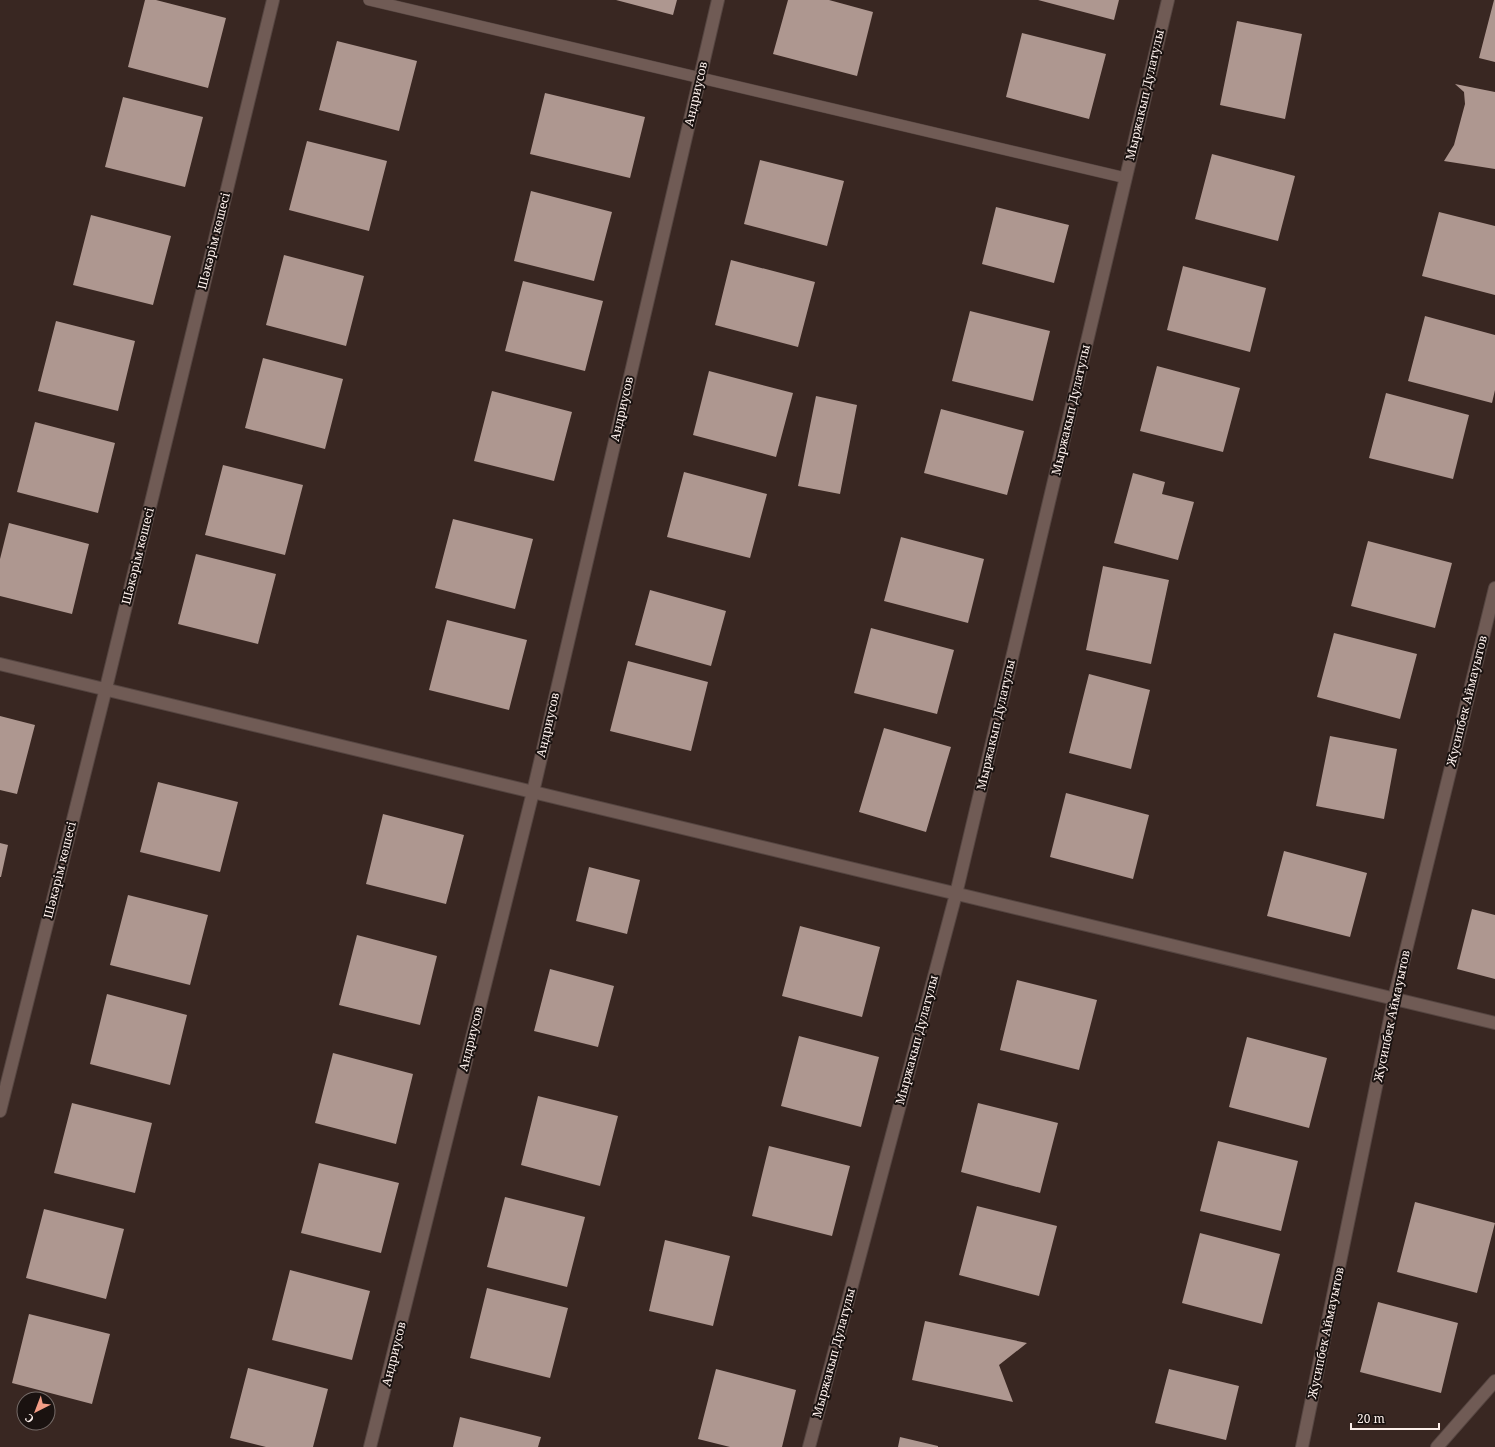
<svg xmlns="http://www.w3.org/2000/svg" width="1495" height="1447" font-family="'Noto Serif',serif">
	<rect width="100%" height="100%" fill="#392722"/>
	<path fill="#ae9790" d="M145 0H156L226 18 208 88 128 67Z
		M616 0H677L673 15Z
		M788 0H829L873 12 857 76 773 54Z
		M1038 0H1119L1114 20Z
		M1494 0H1495V62L1479 58Z
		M1237 21 1302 34 1285 119 1220 105Z
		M1022 33 1106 54 1089 119 1006 97Z
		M337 41 417 61 399 131 319 110Z
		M1455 84 1495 92V169L1444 161 1454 145 1465 104 1464 92Z
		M545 93 645 117 630 178 530 154Z
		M123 97 203 117 185 187 105 167Z
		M307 141 387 161 369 231 289 210Z
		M1212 154 1295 176 1278 241 1195 219Z
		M760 160 844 181 827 246 744 224Z
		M531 191 612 212 594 281 514 261Z
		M996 207 1069 225 1054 283 982 264Z
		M1439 212 1495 226V295L1422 276Z
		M91 215 171 236 153 305 73 285Z
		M284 255 364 276 346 346 266 325Z
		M731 260 815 282 798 347 715 325Z
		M1183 266 1266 288 1250 352 1167 330Z
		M523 281 603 301 585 371 505 351Z
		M970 311 1050 331 1033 401 952 381Z
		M1425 316 1495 335V390L1492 403 1408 381Z
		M56 321 135 341 118 411 38 391Z
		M263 358 343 379 325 449 245 428Z
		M1157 366 1240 388 1223 452 1140 431Z
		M709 371 793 393 776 457 693 435Z
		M492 391 572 412 554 481 474 461Z
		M1386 393 1469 415 1453 479 1369 458Z
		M816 396 857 405 840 494 798 486Z
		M941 409 1024 431 1007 495 924 473Z
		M35 422 115 443 98 513 17 492Z
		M223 465 303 485 285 555 205 535Z
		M684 472 767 494 750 558 667 537Z
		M1133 473 1165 482 1162 494 1194 502 1178 560 1114 543Z
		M453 519 533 539 515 609 435 588Z
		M9 523 89 544 72 614 0 596V559Z
		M901 537 984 559 968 623 884 601Z
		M1368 541 1452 563 1435 628 1351 606Z
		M196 554 276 574 258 644 178 624Z
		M1103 566 1169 580 1151 664 1086 650Z
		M650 590 726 611 711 666 635 645Z
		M447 620 527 640 509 710 429 690Z
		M871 628 954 650 937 714 854 693Z
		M1334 633 1417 654 1400 719 1317 697Z
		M628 661 708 682 691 751 610 731Z
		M1089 674 1150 690 1131 769 1069 753Z
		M0 716 35 725 17 794 0 790Z
		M884 728 951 747 926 832 859 812Z
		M1330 736 1397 749 1384 819 1316 806Z
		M158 782 238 802 220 872 140 852Z
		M1066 793 1149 815 1133 879 1050 857Z
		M383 814 464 835 446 904 366 884Z
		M0 843 8 845 1 877H0Z
		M1284 851 1367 873 1350 937 1267 916Z
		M589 867 640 880 627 934 576 921Z
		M128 895 208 915 190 985 110 965Z
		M1472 909 1495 915V979L1457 969Z
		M800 926 880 947 862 1017 782 996Z
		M357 935 437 956 420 1025 339 1005Z
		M550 969 614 986 598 1047 534 1031Z
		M1017 980 1097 1000 1079 1070 1000 1050Z
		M107 994 187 1015 170 1085 90 1064Z
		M799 1036 879 1057 861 1127 781 1106Z
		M1247 1037 1327 1058 1309 1128 1229 1107Z
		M333 1053 413 1074 396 1144 315 1123Z
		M538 1096 618 1116 600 1186 521 1165Z
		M72 1103 152 1123 135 1193 54 1173Z
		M978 1103 1058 1123 1040 1193 961 1172Z
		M1218 1141 1298 1161 1281 1231 1200 1211Z
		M769 1146 850 1166 832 1236 752 1216Z
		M319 1163 399 1183 381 1253 301 1233Z
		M505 1197 585 1217 567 1287 487 1267Z
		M1415 1202 1495 1223 1477 1293 1397 1272Z
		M977 1206 1057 1226 1039 1296 959 1275Z
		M44 1209 124 1229 106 1299 26 1278Z
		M1200 1233 1280 1254 1262 1324 1182 1303Z
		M665 1240 730 1256 713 1326 649 1311Z
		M290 1270 370 1291 352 1360 272 1340Z
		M487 1288 568 1308 550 1378 470 1358Z
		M1378 1302 1458 1323 1441 1393 1360 1372Z
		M29 1314 110 1334 92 1404 12 1383Z
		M925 1321 1027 1343 999 1365 1013 1402 912 1380Z
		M248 1368 328 1389 313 1447H266L230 1438Z
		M716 1369 796 1390 782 1447H730L698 1439Z
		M1169 1369 1239 1386 1226 1440 1155 1423Z
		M460 1417 541 1437 538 1447H453Z
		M900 1437 938 1446V1447H898Z"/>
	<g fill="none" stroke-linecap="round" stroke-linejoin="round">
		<defs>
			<path id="service" d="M369 0 1126 178"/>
			<path id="minor" d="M0 664 1495 1023
				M0 1111 106 688 273 0
				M370 1447 533 792 718 0
				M809 1447 956 894 1168 0
				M1302 1447 1394 999 1495 588
				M1437 1447 1495 1381"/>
		</defs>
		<use href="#service" stroke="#554541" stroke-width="12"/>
		<use href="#minor" stroke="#554541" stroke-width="14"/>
		<use href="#service" stroke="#705b55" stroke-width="11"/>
		<use href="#minor" stroke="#705b55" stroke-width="12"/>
	</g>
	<g text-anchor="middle" stroke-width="4" stroke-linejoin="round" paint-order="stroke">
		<g font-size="12" fill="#fef1ed" stroke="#1a1210">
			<text transform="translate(696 94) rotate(-77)" y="4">Андриусов</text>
			<text transform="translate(1145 95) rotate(-77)" y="4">Мыржакып Дулатулы</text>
			<text transform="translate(214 241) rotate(-76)" y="4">Шәкәрім көшесі</text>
			<text transform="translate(622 409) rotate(-77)" y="4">Андриусов</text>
			<text transform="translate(1071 410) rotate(-77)" y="4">Мыржакып Дулатулы</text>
			<text transform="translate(138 556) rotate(-76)" y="4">Шәкәрім көшесі</text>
			<text transform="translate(1467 701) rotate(-76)" y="4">Жусипбек Аймауытов</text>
			<text transform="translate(548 725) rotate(-77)" y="4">Андриусов</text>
			<text transform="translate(996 725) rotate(-77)" y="4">Мыржакып Дулатулы</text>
			<text transform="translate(60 870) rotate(-76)" y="4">Шәкәрім көшесі</text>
			<text transform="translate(1392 1016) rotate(-78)" y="4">Жусипбек Аймауытов</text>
			<text transform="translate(471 1039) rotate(-76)" y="4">Андриусов</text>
			<text transform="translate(917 1040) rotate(-75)" y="4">Мыржакып Дулатулы</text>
			<text transform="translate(1326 1333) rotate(-78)" y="4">Жусипбек Аймауытов</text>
			<text transform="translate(834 1353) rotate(-75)" y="4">Мыржакып Дулатулы</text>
			<text transform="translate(394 1354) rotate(-76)" y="4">Андриусов</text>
		</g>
	</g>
	<g transform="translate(36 1411) rotate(222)"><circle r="19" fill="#1a1210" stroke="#756b68"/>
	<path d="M0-3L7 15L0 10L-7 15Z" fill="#f49e87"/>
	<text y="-6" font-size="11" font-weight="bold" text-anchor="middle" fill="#fef1ed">С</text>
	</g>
	<path d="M1351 1423v6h88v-6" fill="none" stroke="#fef1ed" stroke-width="2"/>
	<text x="1357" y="1423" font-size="12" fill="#fef1ed" stroke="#1a1210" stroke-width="3" paint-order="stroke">20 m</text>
</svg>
